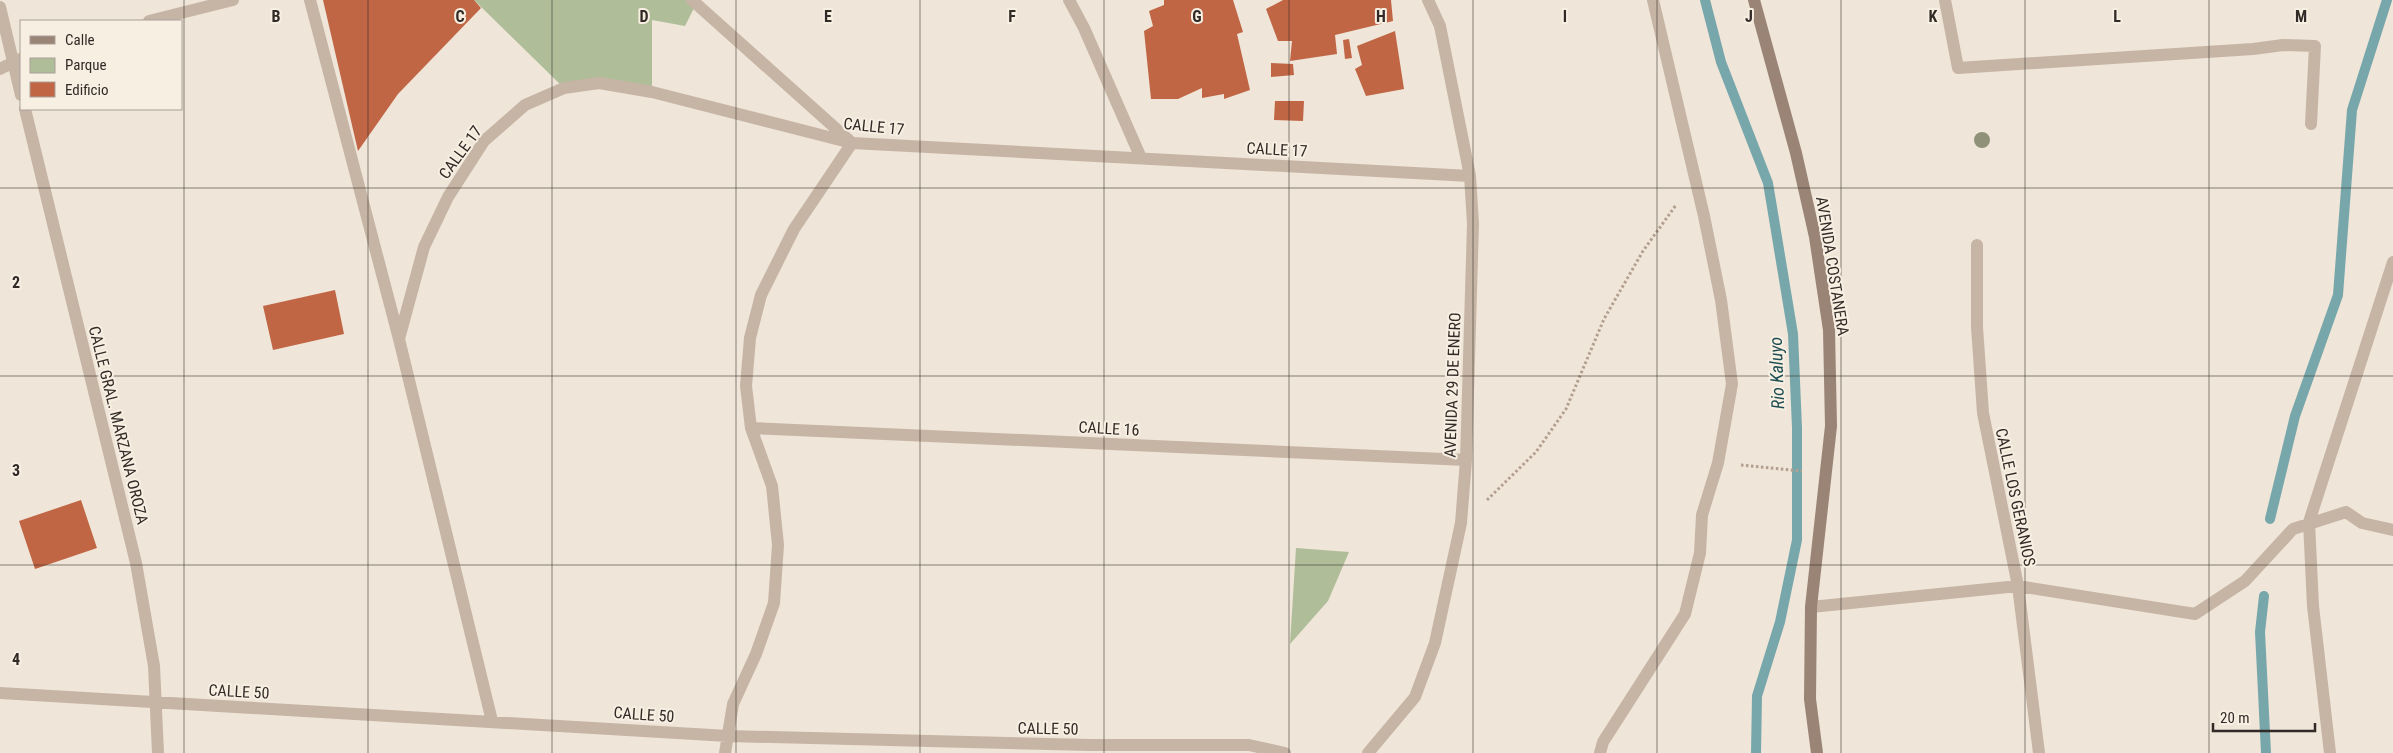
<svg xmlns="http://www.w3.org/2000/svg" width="2393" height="753" font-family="'Roboto Condensed',sans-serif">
	<rect width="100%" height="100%" fill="#efe5d8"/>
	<path fill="#b0bd99" d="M474 0H690L694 8 685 26 652 20V92L599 83 564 88Z
		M1296 548 1349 552 1328 601 1290 644Z"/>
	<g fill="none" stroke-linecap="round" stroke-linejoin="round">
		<path stroke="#78a7ab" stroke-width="10" d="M1705 0 1721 62 1768 183 1793 334 1797 428V540L1780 622 1757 696 1756 753
			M2270 519 2295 416 2338 295 2352 110 2387 0
			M2264 596 2260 632 2266 753"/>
	</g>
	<path fill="#c06645" d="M323 0H474L481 8 398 94 358 151Z
		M1164 0H1233L1243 32 1237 34 1250 90 1224 99V94L1202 98V88L1178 99H1151L1144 31 1153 26 1149 11 1164 5Z
		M1283 0H1391L1393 21 1335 35 1337 54 1290 61 1292 41H1278L1266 9Z
		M1395 31 1404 89 1366 96 1355 69 1362 65 1357 46Z
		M1349 39 1352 58 1345 59 1343 40Z
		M1271 63 1293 64 1294 75 1271 77Z
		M1275 101H1304L1303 121 1274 120Z
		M335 290 344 334 273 350 263 306Z
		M81 500 97 548 35 569 19 521Z"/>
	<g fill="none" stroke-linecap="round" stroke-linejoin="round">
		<path stroke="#b29f8f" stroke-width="3" stroke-dasharray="2.5 2.5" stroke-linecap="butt" d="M1741 465 1802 471
			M1487 500 1536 452 1566 409 1604 319 1643 251 1676 205"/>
		<path stroke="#c6b5a5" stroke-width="12" d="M310 0 399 339 492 721
			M692 0 852 143 794 229 761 295 750 338 746 386 751 428 772 486 778 545 774 603 756 654 733 704 725 753
			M1069 0 1084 28 1141 158
			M1945 0 1958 68 2253 49 2283 45 2315 46 2311 124
			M0 7 21 95
			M149 21 233 0
			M0 69 20 59
			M25 109 136 563 154 666 158 753
			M1977 245V327L1983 413 2018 586 2039 753
			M399 339 424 247 448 197 484 141 525 105 564 88 599 83 652 92 852 143 1470 176
			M751 428 1466 460
			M1811 607 2018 586 2195 614 2245 581 2293 529 2346 512 2362 523 2393 530
			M0 693 728 736 1090 745H1249L1285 753
			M1368 753 1415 697 1435 643 1461 523 1466 460 1473 224 1470 176 1440 26 1428 0
			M1600 753 1603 742 1685 614 1700 553 1702 515 1718 463 1732 384 1721 300 1704 216 1653 0
			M2330 753 2313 606 2309 522 2393 262"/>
		<path stroke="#9a8476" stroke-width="12" d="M1754 0 1796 153 1815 237 1829 330 1831 426 1811 607 1810 699 1817 753"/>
	</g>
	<circle fill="#8f9279" cx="1982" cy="140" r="8"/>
	<path fill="none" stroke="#322a26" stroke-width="1" stroke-opacity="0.55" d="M184 0V753M368 0V753M552 0V753M736 0V753M920 0V753M1104 0V753M1289 0V753M1473 0V753M1657 0V753M1841 0V753M2025 0V753M2209 0V753M0 188H2393M0 376H2393M0 565H2393"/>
	<g text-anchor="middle" stroke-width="4" stroke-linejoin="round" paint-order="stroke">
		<g font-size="16" fill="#322a26" stroke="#f8efe3">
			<text transform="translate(874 126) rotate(6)" y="6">CALLE 17</text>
			<text transform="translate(1277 149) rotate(3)" y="6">CALLE 17</text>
			<text transform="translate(460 152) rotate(-54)" y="6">CALLE 17</text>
			<text transform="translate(1833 266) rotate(81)" y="6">AVENIDA COSTANERA</text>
			<text transform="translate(1452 385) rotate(-88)" y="6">AVENIDA 29 DE ENERO</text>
			<text transform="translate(119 425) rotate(76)" y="6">CALLE GRAL. MARZANA OROZA</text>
			<text transform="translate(1109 428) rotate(3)" y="6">CALLE 16</text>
			<text transform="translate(2016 497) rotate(78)" y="6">CALLE LOS GERANIOS</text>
			<text transform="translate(239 691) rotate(3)" y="6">CALLE 50</text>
			<text transform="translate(644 714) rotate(4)" y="6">CALLE 50</text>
			<text transform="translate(1048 728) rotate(1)" y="6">CALLE 50</text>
		</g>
		<g font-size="18" font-style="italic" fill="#1e4d51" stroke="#f8efe3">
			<text transform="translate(1777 373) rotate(-92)" y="6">Rio Kaluyo</text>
		</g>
	</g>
	<g font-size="16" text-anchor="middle" font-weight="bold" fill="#322a26" stroke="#f8efe3" stroke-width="4" stroke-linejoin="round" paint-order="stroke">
		<text x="276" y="22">B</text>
		<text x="460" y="22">C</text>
		<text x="644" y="22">D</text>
		<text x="828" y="22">E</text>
		<text x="1012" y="22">F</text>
		<text x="1197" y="22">G</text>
		<text x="1381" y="22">H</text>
		<text x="1565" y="22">I</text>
		<text x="1749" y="22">J</text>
		<text x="1933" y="22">K</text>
		<text x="2117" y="22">L</text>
		<text x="2301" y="22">M</text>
		<text x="16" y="288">2</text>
		<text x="16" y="476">3</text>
		<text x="16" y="665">4</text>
	</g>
	<rect x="20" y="20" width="162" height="90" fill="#f8efe3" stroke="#a9a097"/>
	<rect x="30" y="36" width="25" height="8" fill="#9a8476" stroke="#a9a097"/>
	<text x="65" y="45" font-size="15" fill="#322a26">Calle</text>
	<rect x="30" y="58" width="25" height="15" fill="#b0bd99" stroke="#a9a097"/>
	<text x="65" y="70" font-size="15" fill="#322a26">Parque</text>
	<rect x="30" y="82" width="25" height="15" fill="#c06645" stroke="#a9a097"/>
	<text x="65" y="95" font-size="15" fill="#322a26">Edificio</text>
	<path d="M2213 723v8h102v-8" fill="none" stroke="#322a26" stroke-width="2.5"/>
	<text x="2220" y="723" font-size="15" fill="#322a26" stroke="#f8efe3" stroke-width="4" paint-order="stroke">20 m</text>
</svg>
